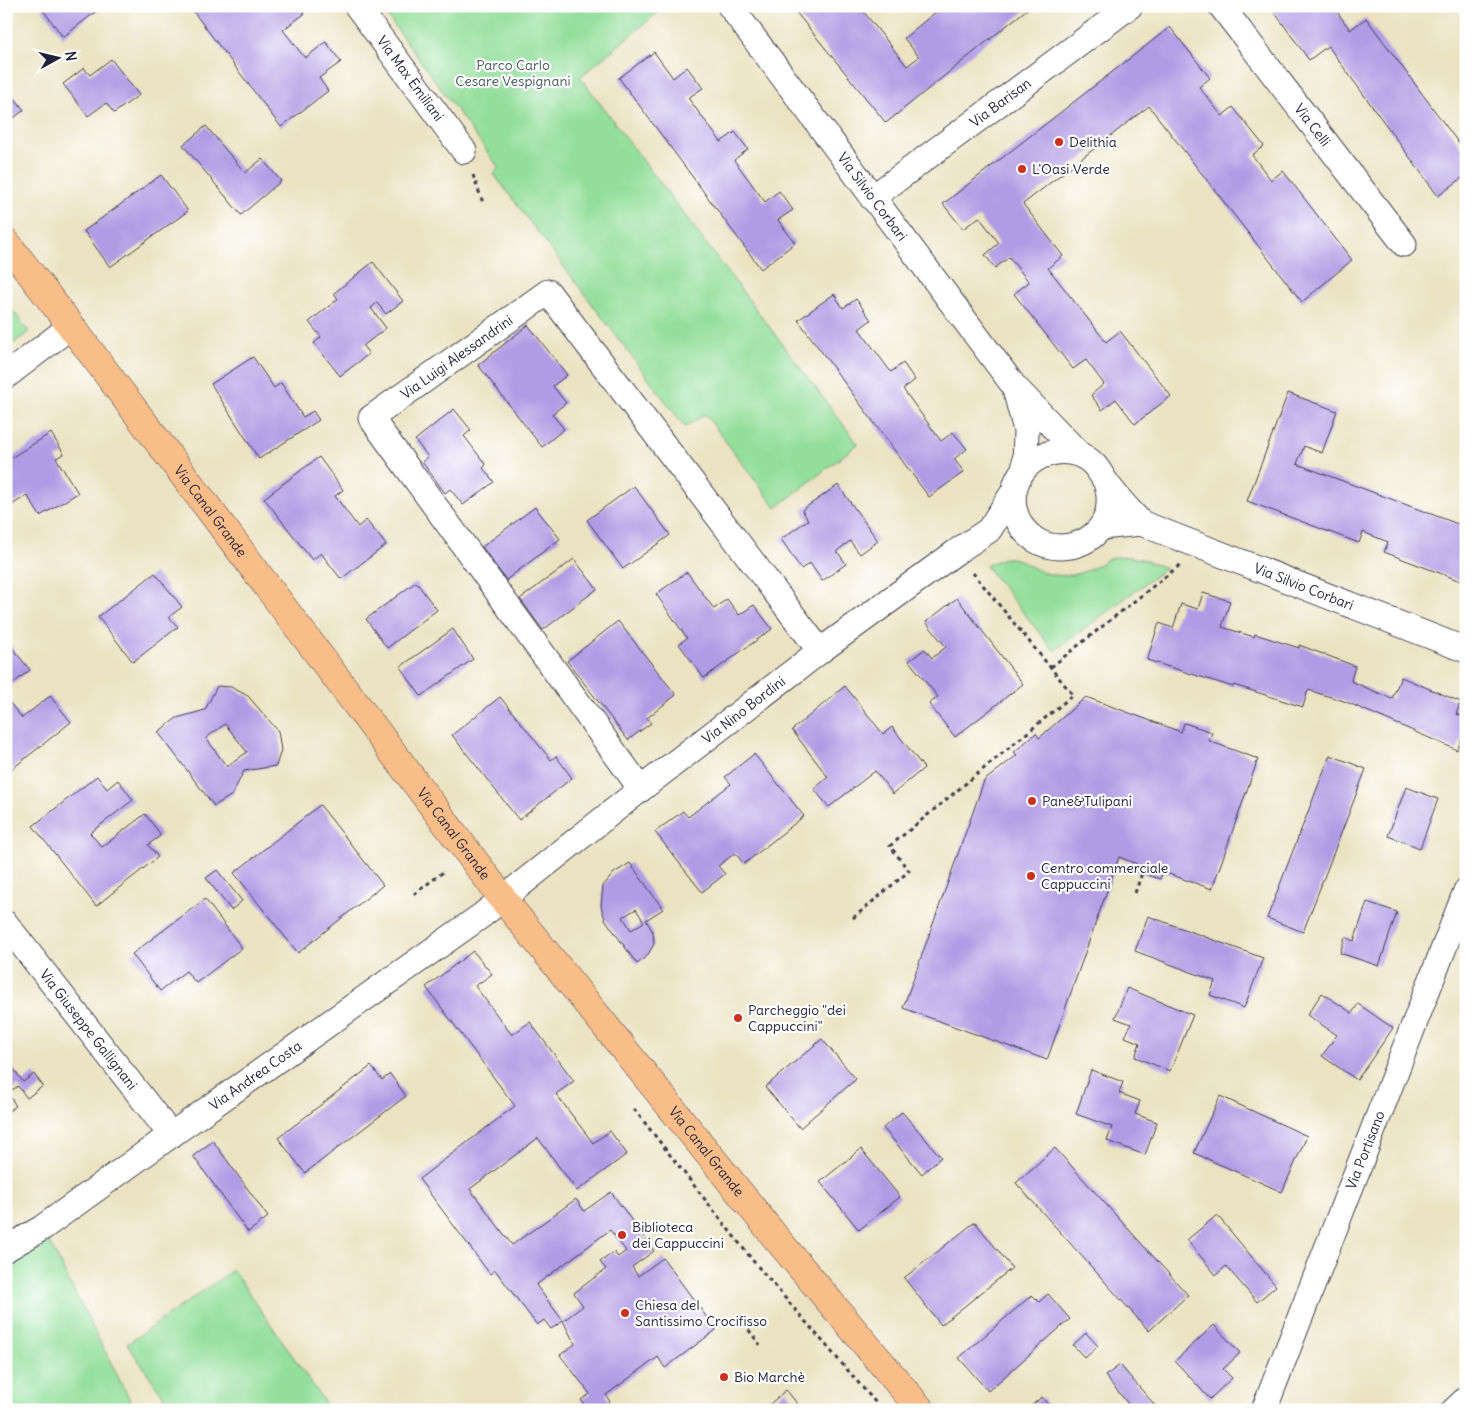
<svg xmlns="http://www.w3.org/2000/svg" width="1472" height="1416" font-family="Delius,sans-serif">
	<rect width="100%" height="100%" fill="#fff"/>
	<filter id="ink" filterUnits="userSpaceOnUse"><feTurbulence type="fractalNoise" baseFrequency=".02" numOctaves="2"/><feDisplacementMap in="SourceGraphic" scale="10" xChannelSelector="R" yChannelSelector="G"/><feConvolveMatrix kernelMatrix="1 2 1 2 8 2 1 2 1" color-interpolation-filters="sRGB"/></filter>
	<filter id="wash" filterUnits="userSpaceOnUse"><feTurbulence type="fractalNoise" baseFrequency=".0096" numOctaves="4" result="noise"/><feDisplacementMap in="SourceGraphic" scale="20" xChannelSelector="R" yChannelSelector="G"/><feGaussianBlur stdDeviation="1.12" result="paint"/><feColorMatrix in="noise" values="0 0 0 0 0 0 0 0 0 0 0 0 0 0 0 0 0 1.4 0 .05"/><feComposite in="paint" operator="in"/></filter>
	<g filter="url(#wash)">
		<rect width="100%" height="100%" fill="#ebe2c1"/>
		<path fill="#93de9a" stroke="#5a806a" d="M380 6H666L580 77 858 444 776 508 705 414 685 427 493 173 499 168Z
			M6 302 29 332 6 349Z
			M1123 556 1142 559 1166 568 1054 651 986 566C1020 545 1024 571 1054 575 1070 577 1085 573 1098 565 1102 563 1105 560 1108 559 1112 557 1119 557 1123 556Z
			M42 1228 135 1410H6V1249Z
			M233 1270 330 1410H173L127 1344Z"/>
		<g id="blocks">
			<path fill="#b09ce4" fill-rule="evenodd" d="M40 6H103L63 37Z
				M189 6H299L304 14 283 30 305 58 326 42 341 62 319 78 328 91 281 127Z
				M791 6H859L907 66 919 57 904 38 943 6H1031L886 123Z
				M1270 6H1333L1350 30 1366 18 1466 153V175L1438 196 1328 46 1309 60Z
				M1170 27 1210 78 1199 87 1222 116 1233 107 1264 146 1252 155 1271 180 1283 171 1352 260 1302 302 1149 106 1023 204 1063 256 1048 268 1106 342 1120 331 1171 396 1135 424 1116 399 1102 410 1091 395 1104 384 1086 360 1073 369 1014 294 1029 282 1009 257 995 268 985 255 999 243 979 217 963 229 943 204Z
				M654 52 673 78 687 67 703 88 688 98 721 142 735 132 748 149 734 160 765 202 779 191 793 210 778 220 795 243 761 269 619 78Z
				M111 59 139 95 114 113 106 103 88 116 63 84 84 68 90 75Z
				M6 87 24 110 6 124Z
				M206 126 245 173 262 159 281 181 241 215 183 145Z
				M161 175 188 211 110 267 84 231Z
				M373 262 403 301 386 314 377 303 371 308 386 328 363 346 369 354 340 376 314 343 321 337 309 322 338 299 334 293Z
				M834 294 843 308 856 299 871 320 859 329 891 372 903 363 915 380 903 389 941 441 953 432 967 449 954 459 964 472 929 497 798 320Z
				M528 325 567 375 553 386 566 403 552 414 564 429 542 447 478 365Z
				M253 357 274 388 281 383 303 417 313 411 319 420 259 459 211 384Z
				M1288 393 1337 411 1322 453 1304 446 1297 464 1466 527V583L1384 552 1388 542 1363 532 1359 543 1247 501Z
				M454 409 471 430 464 436 486 465 483 468 494 482 463 505 450 489 445 493 422 462 428 457 415 440Z
				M51 433 64 454 56 458 78 493 40 516 27 495 6 509V461Z
				M319 457 343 490 335 496 358 527 366 520 386 545 341 579 321 553 312 560 264 498Z
				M838 485 878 541 860 554 850 541 837 551 846 564 822 581 810 563 801 569 781 539 808 520 802 510Z
				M634 486 670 535 623 569 587 520Z
				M535 507 560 539 506 580 482 547Z
				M574 559 597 589 543 630 520 599Z
				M687 572 714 609 727 599 739 615 754 605 772 629 704 678 679 644 687 638 656 594Z
				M155 573 182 607 169 617 178 627 133 662 98 617Z
				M416 582 437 610 387 648 366 619Z
				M1203 593 1230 601 1222 627 1254 637 1255 634 1299 648V645L1355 666 1351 681 1392 699 1401 677 1461 702 1456 714 1466 718V729L1457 750 1344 701 1308 690 1303 707 1234 685 1233 687 1147 660 1159 623 1173 628 1181 604 1198 609Z
				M957 598 1023 684 955 737 929 704 938 697 909 661 925 649 932 658 946 647 926 622Z
				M618 621 676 695 647 718 651 723 628 740 567 661Z
				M453 629 473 659 421 696 400 667Z
				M9 644 30 670 6 689V646Z
				M217 686 231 687 248 696 278 731 281 750 276 766 244 771 232 795 214 806 158 732 177 718 205 710ZM225 724 247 752 227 767 206 738Z
				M845 686 883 734 892 727 924 768 893 794 875 771 829 807 814 789 828 777 792 730Z
				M50 696 71 722 12 769 6 762V698L22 718Z
				M500 697 551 760 556 756 572 778 519 820 452 735Z
				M1086 697 1181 732 1184 723 1212 732 1209 741 1258 759 1212 889 1163 872 1160 879 1135 871 1137 864 1119 857 1047 1060 903 1008 984 781 1017 755 1014 752 1036 733 1039 738Z
				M754 754 804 816 744 864 735 853 718 866 725 874 702 892 655 832 683 811 688 817 731 784 725 777Z
				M1330 755 1366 769 1303 932 1267 918Z
				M97 776 107 789 118 780 133 800 90 833 102 847 145 814 161 835 148 845 158 857 96 906 33 826Z
				M1406 787 1438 799 1420 848 1388 836Z
				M320 805 383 885 298 953 234 873Z
				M630 863 663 909 646 920 653 932 654 944 647 956 637 964 605 919 601 906 603 886 614 873ZM636 909 644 922 631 930 623 917Z
				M217 870 242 901 231 910 206 878Z
				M205 899 242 948 196 983 186 971 160 991 132 954Z
				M1367 902 1397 912 1379 966 1340 953 1345 937 1354 941Z
				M1148 916 1263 958 1244 1008 1210 995 1215 981 1135 951Z
				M473 951 492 974 475 986 512 1035 530 1022 574 1081 556 1094 593 1143 610 1131 627 1154 577 1191 538 1138 470 1189 512 1245 576 1199 584 1211 611 1192 654 1251 632 1267 638 1276 663 1258 716 1330 665 1368 658 1357 606 1395 610 1402 599 1410H588L581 1400 590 1394 560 1355 575 1344 563 1321 583 1306 574 1293 606 1269 600 1262 614 1252 618 1257 626 1251 610 1230 536 1285 563 1321 551 1329 544 1320 537 1325 495 1270 490 1274 419 1179 515 1106 426 987Z
				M1127 988 1193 1015 1170 1071 1135 1057 1140 1043 1125 1037 1131 1024 1115 1018Z
				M1322 993 1352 1013 1358 1004 1393 1028 1357 1080 1322 1056 1337 1035 1307 1015Z
				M822 1039 856 1079 800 1128 765 1087Z
				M6 1058 23 1082 34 1074 43 1086 27 1098 18 1086 8 1093 16 1106 6 1113Z
				M371 1066 382 1080 390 1074 406 1096 305 1173 278 1138Z
				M1091 1070 1123 1082 1119 1093 1140 1101 1135 1114 1157 1122 1145 1155 1107 1141 1112 1127 1076 1114Z
				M1220 1096 1307 1136 1282 1192 1194 1153Z
				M902 1112 941 1157 922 1174 883 1128Z
				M213 1141 268 1217 248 1232 193 1156Z
				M1055 1148 1188 1295 1149 1331 1016 1183Z
				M861 1149 900 1197 859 1230 820 1182Z
				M1217 1215 1276 1286 1257 1302 1226 1266 1216 1275 1187 1240Z
				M975 1222 1012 1268 941 1325 904 1278Z
				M1048 1294 1070 1319 988 1391 959 1358 1032 1295 1039 1302Z
				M1214 1325 1240 1353 1223 1369 1232 1378 1210 1399 1175 1361Z
				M1086 1333 1098 1346 1085 1358 1073 1345Z
				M1120 1365 1159 1410H1125L1130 1406 1105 1376Z
				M786 1390 803 1410H763Z
				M1042 1397 1052 1410H1026Z"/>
		</g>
	</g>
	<g filter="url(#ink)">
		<use href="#blocks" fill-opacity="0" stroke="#403f4f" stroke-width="1"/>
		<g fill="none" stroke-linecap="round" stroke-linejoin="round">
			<defs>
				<path id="service" d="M1445 1410 1466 1390"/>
				<g id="minor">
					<path id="s1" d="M357 6 464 151"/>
					<path id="s2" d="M730 6 1014 386 1079 454"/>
					<path id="s3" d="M1221 6 1404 244"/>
					<path id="s4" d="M872 198 1130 6"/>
					<path d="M6 376 71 326"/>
					<path d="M1015 389 1026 430 1025 468"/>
					<path d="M1106 482C1107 487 1109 492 1109 497 1113 553 1028 569 1014 508 1011 493 1017 476 1027 466 1044 450 1071 446 1090 461 1098 467 1101 475 1106 482 1116 497 1129 510 1141 523"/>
					<path id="s5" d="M1101 527 1141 523 1466 650"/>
					<path id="s6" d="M641 789 371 418 548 292 820 651"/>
					<path id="s7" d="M6 924 171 1135"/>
					<path id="s8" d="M6 1249 42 1228 171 1135 481 916 641 789 820 651 956 552 989 530 1014 491"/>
					<path id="s9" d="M1264 1410 1466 891"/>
				</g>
				<g id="primary">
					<path id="s10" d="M6 242 71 326 503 899 777 1239 921 1410"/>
				</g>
			</defs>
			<use href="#service" stroke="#403f4f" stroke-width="14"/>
			<use href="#minor" stroke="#403f4f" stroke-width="27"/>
			<use href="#primary" stroke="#403f4f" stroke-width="29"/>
			<path stroke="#403f4f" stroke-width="3" stroke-dasharray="4 4" stroke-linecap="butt" d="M473 175 483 203
				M1051 667 1180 565
				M1135 893 1142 873
				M414 894 446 870
				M853 918 909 871 890 846 1073 695 973 573
				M634 1109 754 1262 876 1403
				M739 1317 760 1345"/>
			<use href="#service" stroke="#fff" stroke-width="12"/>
			<use href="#minor" stroke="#fff" stroke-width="25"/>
			<use href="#primary" stroke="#f8bd88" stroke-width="28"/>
		</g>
	</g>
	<g fill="#c8321e" stroke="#fff" stroke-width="2">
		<circle cx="1059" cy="142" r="5"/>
		<circle cx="1022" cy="169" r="5"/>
		<circle cx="1032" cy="801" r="5"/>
		<circle cx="1031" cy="876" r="5"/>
		<circle cx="738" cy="1018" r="5"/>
		<circle cx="622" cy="1235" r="5"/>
		<circle cx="625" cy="1313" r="5"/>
		<circle cx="724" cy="1377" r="5"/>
	</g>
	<g text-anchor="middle" stroke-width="4.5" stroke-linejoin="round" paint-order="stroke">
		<g font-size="14" fill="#445a58" stroke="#fff">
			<text x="513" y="70">Parco Carlo<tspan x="513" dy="16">Cesare Vespignani</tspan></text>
		</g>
		<g font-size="14" fill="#22223b" stroke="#fff">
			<text dy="5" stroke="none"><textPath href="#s1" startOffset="90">Via Max Emiliani</textPath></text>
			<text dy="5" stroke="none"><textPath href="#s4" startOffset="160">Via Barisan</textPath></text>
			<text dy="5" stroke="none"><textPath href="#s3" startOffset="150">Via Celli</textPath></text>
			<text dy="5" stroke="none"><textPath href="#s2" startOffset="238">Via Silvio Corbari</textPath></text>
			<text dy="5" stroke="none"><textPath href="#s6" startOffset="564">Via Luigi Alessandrini</textPath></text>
			<text dy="5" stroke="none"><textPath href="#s10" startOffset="338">Via Canal Grande</textPath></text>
			<text dy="5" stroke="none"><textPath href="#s5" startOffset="215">Via Silvio Corbari</textPath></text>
			<text dy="5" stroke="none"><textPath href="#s8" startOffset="914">Via Nino Bordini</textPath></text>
			<text dy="5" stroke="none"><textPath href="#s10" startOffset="742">Via Canal Grande</textPath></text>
			<text dy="5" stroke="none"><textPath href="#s7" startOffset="134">Via Giuseppe Gallignani</textPath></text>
			<text dy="5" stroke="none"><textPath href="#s8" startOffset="304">Via Andrea Costa</textPath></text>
			<text dy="5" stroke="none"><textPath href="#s10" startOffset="1148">Via Canal Grande</textPath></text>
			<text dy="5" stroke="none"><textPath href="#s9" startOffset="279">Via Portisano</textPath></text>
		</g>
		<g font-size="14" fill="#22223b" stroke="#fff" text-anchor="start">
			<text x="1069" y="147">Delithia</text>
			<text x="1032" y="174">L'Oasi Verde</text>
			<text x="1042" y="806">Pane&amp;Tulipani</text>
			<text x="1041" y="873">Centro commerciale<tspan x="1041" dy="16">Cappuccini</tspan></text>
			<text x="748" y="1015">Parcheggio "dei<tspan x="748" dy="16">Cappuccini"</tspan></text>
			<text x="632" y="1232">Biblioteca<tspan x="632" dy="16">dei Cappuccini</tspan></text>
			<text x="635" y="1310">Chiesa del<tspan x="635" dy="16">Santissimo Crocifisso</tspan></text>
			<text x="734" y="1382">Bio Marchè</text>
		</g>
	</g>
	<rect width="1472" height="1416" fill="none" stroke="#fff" stroke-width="25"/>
	<g transform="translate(58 58) rotate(82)" stroke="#ffffff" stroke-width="4" paint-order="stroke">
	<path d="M0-4L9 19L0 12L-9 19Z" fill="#22223b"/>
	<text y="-8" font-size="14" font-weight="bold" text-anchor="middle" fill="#22223b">N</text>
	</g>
</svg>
